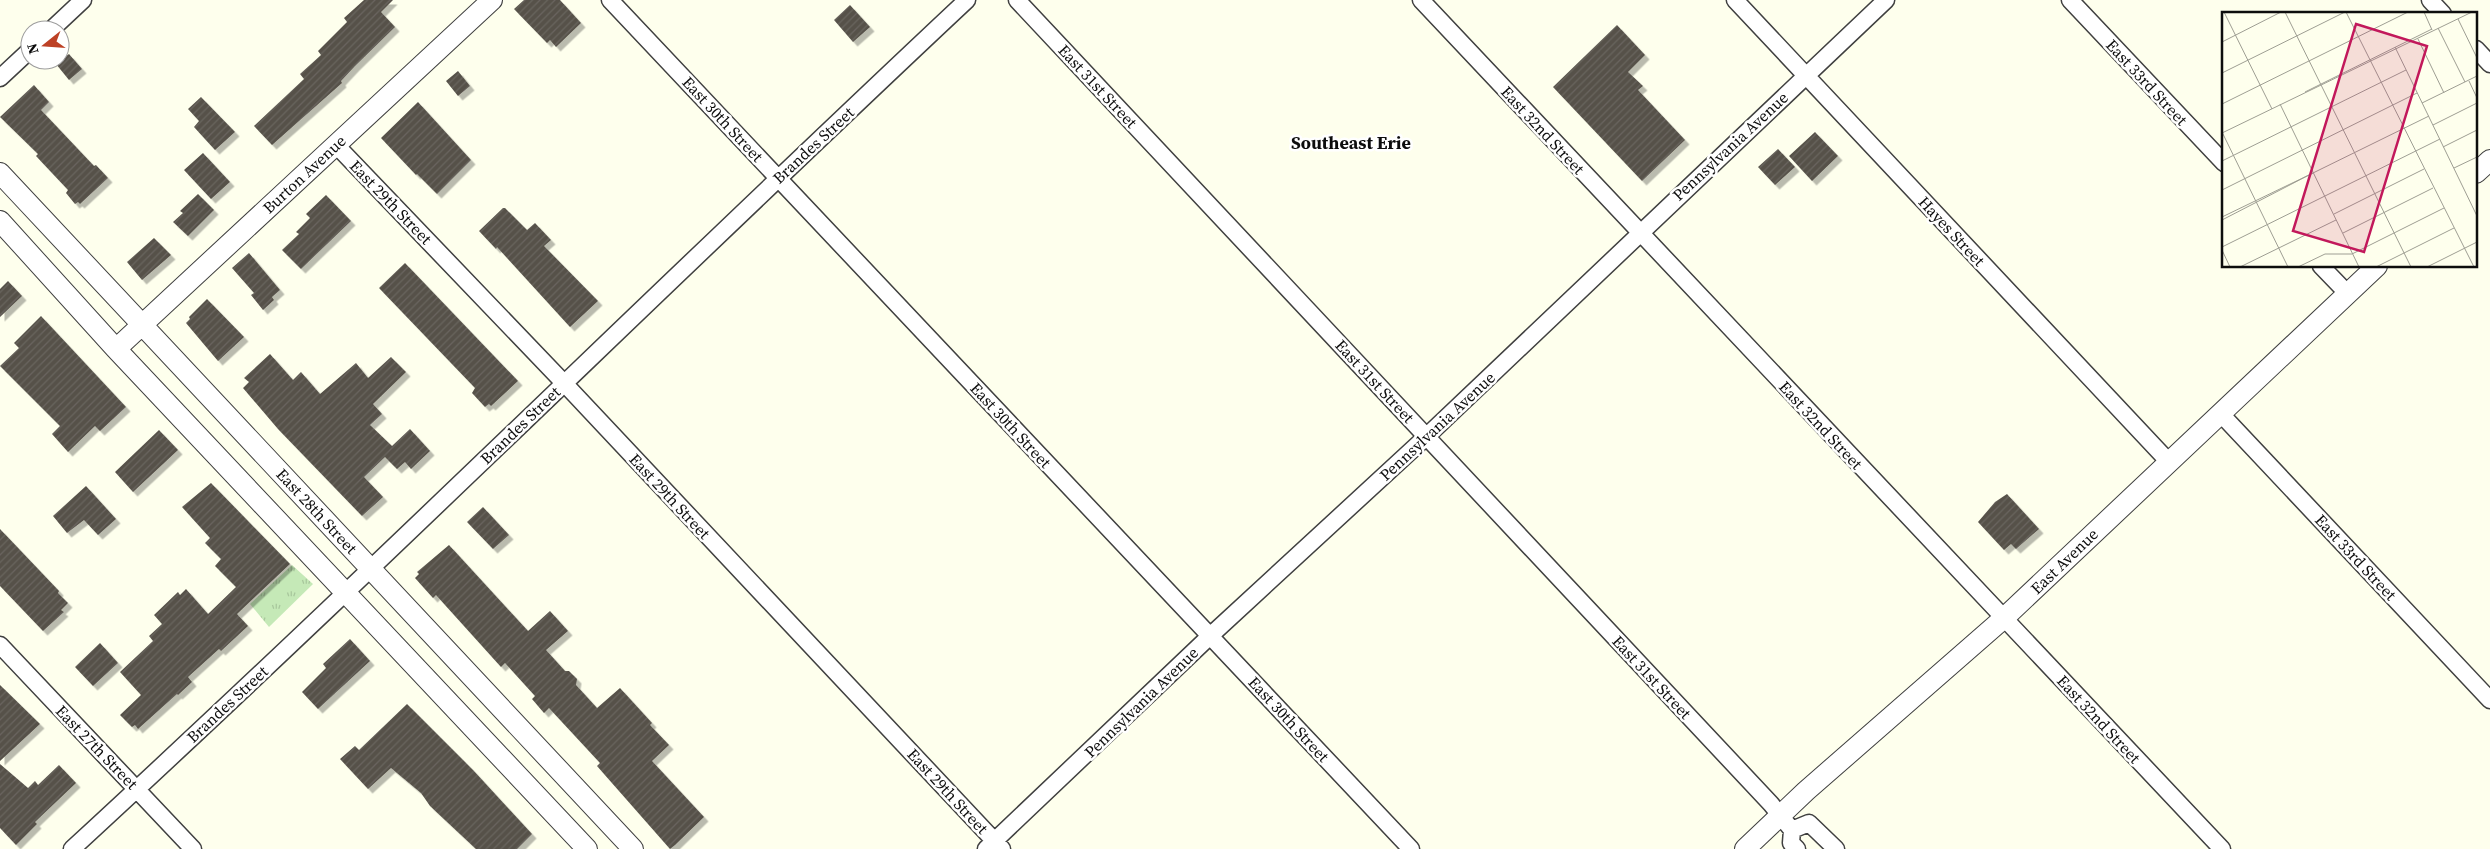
<svg xmlns="http://www.w3.org/2000/svg" width="2490" height="849" font-family="'Source Serif 4',serif">
	<defs>
		<pattern id="grass-tufts" width="24" height="20" patternUnits="userSpaceOnUse" patternTransform="scale(1.25)"><rect width="24" height="20" fill="#c5e9b7"/><path d="M3 7l-1-3M5 7V3M7 7l1-3M15 17l-1-3M17 17v-4M19 17l1-3" fill="none" stroke="#a8c79c"/></pattern>
		<pattern id="building-hatch" width="6" height="6" patternUnits="userSpaceOnUse" patternTransform="scale(1.25)"><rect width="6" height="6" fill="#565149"/><path d="M-1 1l2-2M0 6l6-6M5 7l2-2" fill="none" stroke="#69655f"/></pattern>
		<filter id="shadow"><feDropShadow dx="4.5" dy="4.5" stdDeviation="0" flood-color="#0004"/></filter>
	</defs>
	<rect width="100%" height="100%" fill="#feffed"/>
	<path fill="url(#grass-tufts)" d="M292 565 313 584 269 627 250 604Z"/>
	<path fill="url(#building-hatch)" filter="url(#shadow)" d="M364 0H393L381 12 395 27 355 66 341 81 342 83 272 145 254 126 304 79 300 74 321 55 318 51 347 22 344 18Z
		M524 0H560L581 23 556 47 550 40 547 43 514 9Z
		M850 5 870 27 853 42 834 20Z
		M1617 25 1645 55 1628 72 1643 86 1638 90 1685 140 1642 181 1553 87Z
		M69 54 82 69 69 80 56 64Z
		M458 71 470 86 458 96 446 81Z
		M34 85 49 102 41 110 94 166 96 165 108 178 80 204 78 202 75 204 66 193 68 190 36 156 38 154 0 117Z
		M201 97 235 132 215 150 194 127 199 121 188 109Z
		M418 102 471 160 437 194 417 174 416 175 381 138Z
		M1815 132 1838 156 1812 181 1789 156Z
		M1778 149 1795 167 1775 185 1758 167Z
		M203 153 230 182 211 199 184 170Z
		M198 194 214 210 188 236 173 222 183 213 180 211Z
		M326 195 351 221 301 269 282 250 299 234 296 232 310 218 306 214Z
		M503 208H505L527 230 535 223 551 240 544 246 598 301 570 327 497 247 496 249 479 231Z
		M154 238 171 255 142 280 127 262Z
		M249 253 280 290 272 297 274 300 263 310 251 295 254 293 232 268Z
		M405 263 518 381 491 406 489 404 485 407 472 393 475 388 379 288Z
		M8 281 22 296 0 317V289Z
		M207 299 244 337 218 361 186 323 190 319 189 317Z
		M41 316 126 407 100 431 95 426 68 452 52 434 60 426 0 366 19 348 14 343Z
		M270 354 293 380 301 372 320 394 356 363 368 378 391 357 406 372 373 404 382 414 370 425 392 446 410 429 430 451 411 469 405 462 397 469 385 457 364 477 383 497 362 516 278 429 243 388 249 382 244 378Z
		M159 430 178 450 133 492 115 472Z
		M211 483 290 564 237 614 248 626 221 651 219 649 188 677 192 682 178 695 177 694 138 729 135 725 132 727 120 715 141 695 120 672 153 641 149 636 162 624 154 615 178 592 180 595 186 589 208 614 236 587 215 566 221 559 205 543 210 538 182 507Z
		M86 486 116 519 98 535 84 520 67 533 53 516Z
		M2007 494 2039 529 2016 549 2011 544 2004 550 1978 522 1995 502Z
		M483 507 509 535 493 549 467 522Z
		M0 529 59 591 58 593 68 603 61 610 64 612 43 631 0 586Z
		M449 545 528 631 550 611 568 631 546 650 565 671H569L577 679 576 685 597 708 620 688 652 723 650 725 669 745 652 761 704 817 675 845 670 849 597 766 600 763 549 708 544 713 532 699 535 696 505 663 501 667 436 595 433 598 415 578 419 574 417 572Z
		M350 639 370 661 318 709 302 692 326 668 323 664Z
		M100 643 118 663 93 686 75 667Z
		M0 685 40 724 0 761Z
		M407 704 473 770 532 834 517 849H476L430 806 421 793 391 768 368 789 340 759 355 746 359 750Z
		M0 764 28 788 35 781 38 785 59 765 76 783 35 822 37 824 16 845 0 828Z"/>
	<g fill="none" stroke-linecap="round" stroke-linejoin="round">
		<defs>
			<path id="minor" d="M610 0 1411 849
				M1017 0 1771 804 1792 830
				M1421 0 2222 849
				M1735 0 2168 461
				M2070 0 2224 163
				M2430 0 2443 14
				M51 30 83 0
				M2476 49 2490 64
				M0 78 30 50
				M336 145 564 383 1002 849
				M2321 266 2348 294
				M2221 414 2490 700
				M0 645 193 849
				M72 849C375 570 667 281 967 0
				M986 849 1210 636 1427 436 1886 0
				M1797 849 1791 843 1792 830 1809 823 1836 849"/>
			<path id="tertiary" d="M0 173 633 849
				M2476 173 2490 160
				M0 221 116 349 587 849
				M116 349 492 0
				M1745 849 1806 791 2004 618 2377 266"/>
		</defs>
		<use href="#minor" stroke="#404040" stroke-width="19"/>
		<use href="#tertiary" stroke="#404040" stroke-width="22"/>
		<use href="#minor" stroke="#fff" stroke-width="16"/>
		<use href="#tertiary" stroke="#fff" stroke-width="20"/>
	</g>
	<g text-anchor="middle" stroke-width="5" stroke-linejoin="round" paint-order="stroke">
		<g font-size="16" fill="#0d0d0d" stroke="#fff">
			<text transform="translate(2147 82) rotate(47)" y="6">East 33rd Street</text>
			<text transform="translate(1098 86) rotate(47)" y="6">East 31st Street</text>
			<text transform="translate(723 119) rotate(47)" y="6">East 30th Street</text>
			<text transform="translate(1543 130) rotate(47)" y="6">East 32nd Street</text>
			<text transform="translate(813 145) rotate(-43)" y="6">Brandes Street</text>
			<text transform="translate(1730 146) rotate(-43)" y="6">Pennsylvania Avenue</text>
			<text transform="translate(304 174) rotate(-43)" y="6">Burton Avenue</text>
			<text transform="translate(391 202) rotate(46)" y="6">East 29th Street</text>
			<text transform="translate(1952 231) rotate(47)" y="6">Hayes Street</text>
			<text transform="translate(1375 381) rotate(47)" y="6">East 31st Street</text>
			<text transform="translate(520 425) rotate(-44)" y="6">Brandes Street</text>
			<text transform="translate(1011 425) rotate(47)" y="6">East 30th Street</text>
			<text transform="translate(1821 425) rotate(47)" y="6">East 32nd Street</text>
			<text transform="translate(1437 426) rotate(-43)" y="6">Pennsylvania Avenue</text>
			<text transform="translate(670 496) rotate(47)" y="6">East 29th Street</text>
			<text transform="translate(317 511) rotate(47)" y="6">East 28th Street</text>
			<text transform="translate(2356 557) rotate(47)" y="6">East 33rd Street</text>
			<text transform="translate(2064 561) rotate(-44)" y="6">East Avenue</text>
			<text transform="translate(1652 677) rotate(47)" y="6">East 31st Street</text>
			<text transform="translate(1141 702) rotate(-44)" y="6">Pennsylvania Avenue</text>
			<text transform="translate(227 704) rotate(-43)" y="6">Brandes Street</text>
			<text transform="translate(1289 719) rotate(47)" y="6">East 30th Street</text>
			<text transform="translate(2099 719) rotate(47)" y="6">East 32nd Street</text>
			<text transform="translate(97 747) rotate(46)" y="6">East 27th Street</text>
			<text transform="translate(948 791) rotate(47)" y="6">East 29th Street</text>
		</g>
		<g font-size="18" font-weight="bold" fill="#0d0d0d" stroke="#fff">
			<text x="1351" y="149">Southeast Erie</text>
		</g>
	</g>
	<g transform="translate(2222 12)">
		<rect width="255" height="255" fill="#feffed"/>
		<path fill="none" stroke="#9e9e93" stroke-width="1" d="M2 0 50 97M63 0 189 255M124 0 252 255M202 0 210 18M236 7 255 46M216 16 243 70M196 27 222 81M0 30 59 0M173 35 255 204M0 61 123 0M247 69 255 86M83 80 210 17M200 91 255 64M0 92 186 0M58 92 137 255M211 113 255 91M0 120 66 255M0 121 250 0M221 135 255 118M0 149 184 58M232 156 255 145M91 161 207 104M0 178 195 81M112 202 202 157M0 205 91 161 0 208M121 221 211 176M0 235 218 127M0 238 8 255M18 255 114 208M76 255 103 242H130L222 196M154 255 232 216M205 255 255 230"/>
		<path fill="#c2185b" fill-opacity="0.15" stroke="#c2185b" stroke-width="2.5" d="M134 12 205 34 142 240 71 219Z"/>
		<rect width="255" height="255" fill="none" stroke="#0d0d0d" stroke-width="2.5"/>
	</g>
	<g transform="translate(45 45) rotate(253)"><circle r="24" fill="#ffffff" stroke="#9e9e9e"/>
	<path d="M0-4L9 19L0 12L-9 19Z" fill="#bd4125"/>
	<text y="-8" font-size="14" font-weight="bold" text-anchor="middle" fill="#0d0d0d">N</text>
	</g>
</svg>
